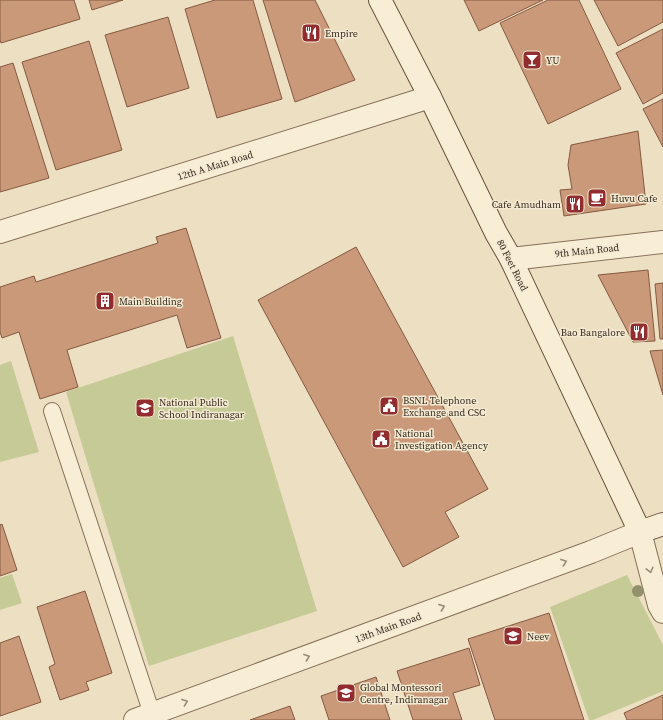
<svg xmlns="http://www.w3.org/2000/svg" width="663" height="720" font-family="'Source Serif 4',serif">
	<rect width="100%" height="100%" fill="#eddfc2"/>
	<path fill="#c5ca96" d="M233 336 317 611 149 666 66 392Z
		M11 361 39 452 0 462V365Z
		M12 574 22 603 0 610V578Z
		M627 575 663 645V691L593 720H589L550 607Z"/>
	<path fill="#ca9979" stroke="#845a40" d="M0 0H74L80 19 1 43 0 39Z
		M89 0H123L92 10Z
		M215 0H253L282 99 217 118 185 9Z
		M263 0H315L355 80 295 102Z
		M464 0H543L479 31Z
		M548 0H579L621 89 548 124 500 23Z
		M594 0H663V22L618 46Z
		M168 17 189 88 127 107 105 35Z
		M663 29V93L643 104 616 53Z
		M89 41 122 150 56 170 22 62Z
		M13 63 49 178 0 192V67Z
		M663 99V147L643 109Z
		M638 131 646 204 564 216 560 190 572 189 568 165 571 145Z
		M186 228 221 338 187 348 177 315 67 350 78 387 40 399 19 332 2 338 0 332V287L34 276 36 282 158 243 156 237Z
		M356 247 488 489 445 512 459 537 403 567 258 300Z
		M648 270 655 341 633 342 598 275Z
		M663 283V339H660L655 284Z
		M663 350V395L650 351Z
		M2 524 17 570 0 576V525Z
		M85 591 112 673 86 682 89 690 60 700 49 667 55 664 37 607Z
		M549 613 584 720H495L468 639Z
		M19 636 41 702 0 716V643Z
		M469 648 480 685 453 693 462 720H413L397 671Z
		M376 677 390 720H329L321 696Z
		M663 695V720H627L624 713Z
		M290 706 295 720H250Z"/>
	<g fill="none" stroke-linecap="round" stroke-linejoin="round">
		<defs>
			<path id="service" d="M52 411 152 714"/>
			<path id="minor" d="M0 232 430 97
				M511 259 663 242"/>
			<path id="tertiary" d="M640 532 659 605 663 612
				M135 720 591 552 640 532"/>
			<path id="secondary" d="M380 0 430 97 496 233 511 259 640 532 663 524"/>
		</defs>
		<use href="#service" stroke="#86715a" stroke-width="18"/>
		<use href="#minor" stroke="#86715a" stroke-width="24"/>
		<use href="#tertiary" stroke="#86715a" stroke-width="24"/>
		<use href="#secondary" stroke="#68523d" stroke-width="24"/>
		<use href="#service" stroke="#f8edd5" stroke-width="16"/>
		<use href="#minor" stroke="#f8edd5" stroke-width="22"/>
		<use href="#tertiary" stroke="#f8edd5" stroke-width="22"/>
		<use href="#secondary" stroke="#f8edd5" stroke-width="22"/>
	</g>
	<circle fill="#92916c" cx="638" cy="591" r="6"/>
	<defs><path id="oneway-chevron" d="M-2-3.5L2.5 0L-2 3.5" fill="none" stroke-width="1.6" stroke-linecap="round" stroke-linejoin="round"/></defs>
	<g stroke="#978b7a">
		<use href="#oneway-chevron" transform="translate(564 562) rotate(-20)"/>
		<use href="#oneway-chevron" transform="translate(650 570) rotate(76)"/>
		<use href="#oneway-chevron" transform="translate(442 607) rotate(-20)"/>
		<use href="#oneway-chevron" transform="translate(307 657) rotate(-20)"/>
		<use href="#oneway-chevron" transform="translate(185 702) rotate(-20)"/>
	</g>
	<defs>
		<symbol id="restaurant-square" viewBox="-11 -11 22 22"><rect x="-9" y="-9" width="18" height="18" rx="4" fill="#932c2e" stroke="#f4ead1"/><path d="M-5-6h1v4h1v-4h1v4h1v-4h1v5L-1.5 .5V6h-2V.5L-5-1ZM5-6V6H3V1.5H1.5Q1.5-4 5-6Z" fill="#fff"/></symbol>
		<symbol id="bar-square" viewBox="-11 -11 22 22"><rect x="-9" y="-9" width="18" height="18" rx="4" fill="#932c2e" stroke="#f4ead1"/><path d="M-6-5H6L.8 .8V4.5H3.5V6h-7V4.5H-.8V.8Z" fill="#fff"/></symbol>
		<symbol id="cafe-square" viewBox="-11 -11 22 22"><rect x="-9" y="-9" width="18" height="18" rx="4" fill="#932c2e" stroke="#f4ead1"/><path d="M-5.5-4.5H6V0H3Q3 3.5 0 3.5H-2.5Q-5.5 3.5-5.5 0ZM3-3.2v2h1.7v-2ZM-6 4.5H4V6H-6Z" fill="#fff"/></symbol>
		<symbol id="building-square" viewBox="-11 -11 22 22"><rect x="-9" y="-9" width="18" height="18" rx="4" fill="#932c2e" stroke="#f4ead1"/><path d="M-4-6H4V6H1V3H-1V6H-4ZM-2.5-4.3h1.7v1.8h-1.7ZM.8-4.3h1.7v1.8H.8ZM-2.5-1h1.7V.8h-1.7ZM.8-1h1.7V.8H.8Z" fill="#fff"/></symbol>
		<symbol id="civic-square" viewBox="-11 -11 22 22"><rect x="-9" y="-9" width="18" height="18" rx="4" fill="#932c2e" stroke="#f4ead1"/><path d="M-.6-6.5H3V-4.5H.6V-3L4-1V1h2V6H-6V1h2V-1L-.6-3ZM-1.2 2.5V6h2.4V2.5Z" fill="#fff"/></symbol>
		<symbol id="school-square" viewBox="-11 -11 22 22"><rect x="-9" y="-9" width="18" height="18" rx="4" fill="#932c2e" stroke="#f4ead1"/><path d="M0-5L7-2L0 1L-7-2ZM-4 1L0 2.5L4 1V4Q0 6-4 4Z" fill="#fff"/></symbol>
	</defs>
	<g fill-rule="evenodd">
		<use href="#restaurant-square" x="300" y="22" width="22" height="22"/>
		<use href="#bar-square" x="521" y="49" width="22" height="22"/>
		<use href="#cafe-square" x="586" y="187" width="22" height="22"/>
		<use href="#restaurant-square" x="564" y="193" width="22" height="22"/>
		<use href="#building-square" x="94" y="290" width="22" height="22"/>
		<use href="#restaurant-square" x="628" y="321" width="22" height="22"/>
		<use href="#civic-square" x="378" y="395" width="22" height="22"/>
		<use href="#school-square" x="134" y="397" width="22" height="22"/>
		<use href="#civic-square" x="370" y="428" width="22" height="22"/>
		<use href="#school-square" x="502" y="625" width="22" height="22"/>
		<use href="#school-square" x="335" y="682" width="22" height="22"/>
	</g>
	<g text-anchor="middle" stroke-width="3" stroke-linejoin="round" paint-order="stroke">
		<g font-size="10" fill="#36291e" stroke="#f4ead1" text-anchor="start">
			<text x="325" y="37">Empire</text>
			<text x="546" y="64">YU</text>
			<text x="611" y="202">Huvu Cafe</text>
			<text x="561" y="208" text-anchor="end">Cafe Amudham</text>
			<text x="119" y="305">Main Building</text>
			<text x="625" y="336" text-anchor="end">Bao Bangalore</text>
			<text x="403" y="404">BSNL Telephone<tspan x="403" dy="12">Exchange and CSC</tspan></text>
			<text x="159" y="406">National Public<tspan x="159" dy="12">School Indiranagar</tspan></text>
			<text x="395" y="437">National<tspan x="395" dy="12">Investigation Agency</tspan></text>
			<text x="527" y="640">Neev</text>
			<text x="360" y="691">Global Montessori<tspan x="360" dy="12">Centre, Indiranagar</tspan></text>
		</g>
		<g font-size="10" fill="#36291e" stroke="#f4ead1">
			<text transform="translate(215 165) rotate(-17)" y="4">12th A Main Road</text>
			<text transform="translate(587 250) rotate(-6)" y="4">9th Main Road</text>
			<text transform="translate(513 265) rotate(63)" y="4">80 Feet Road</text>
			<text transform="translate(388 627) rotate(-20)" y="4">13th Main Road</text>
		</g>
	</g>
</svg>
